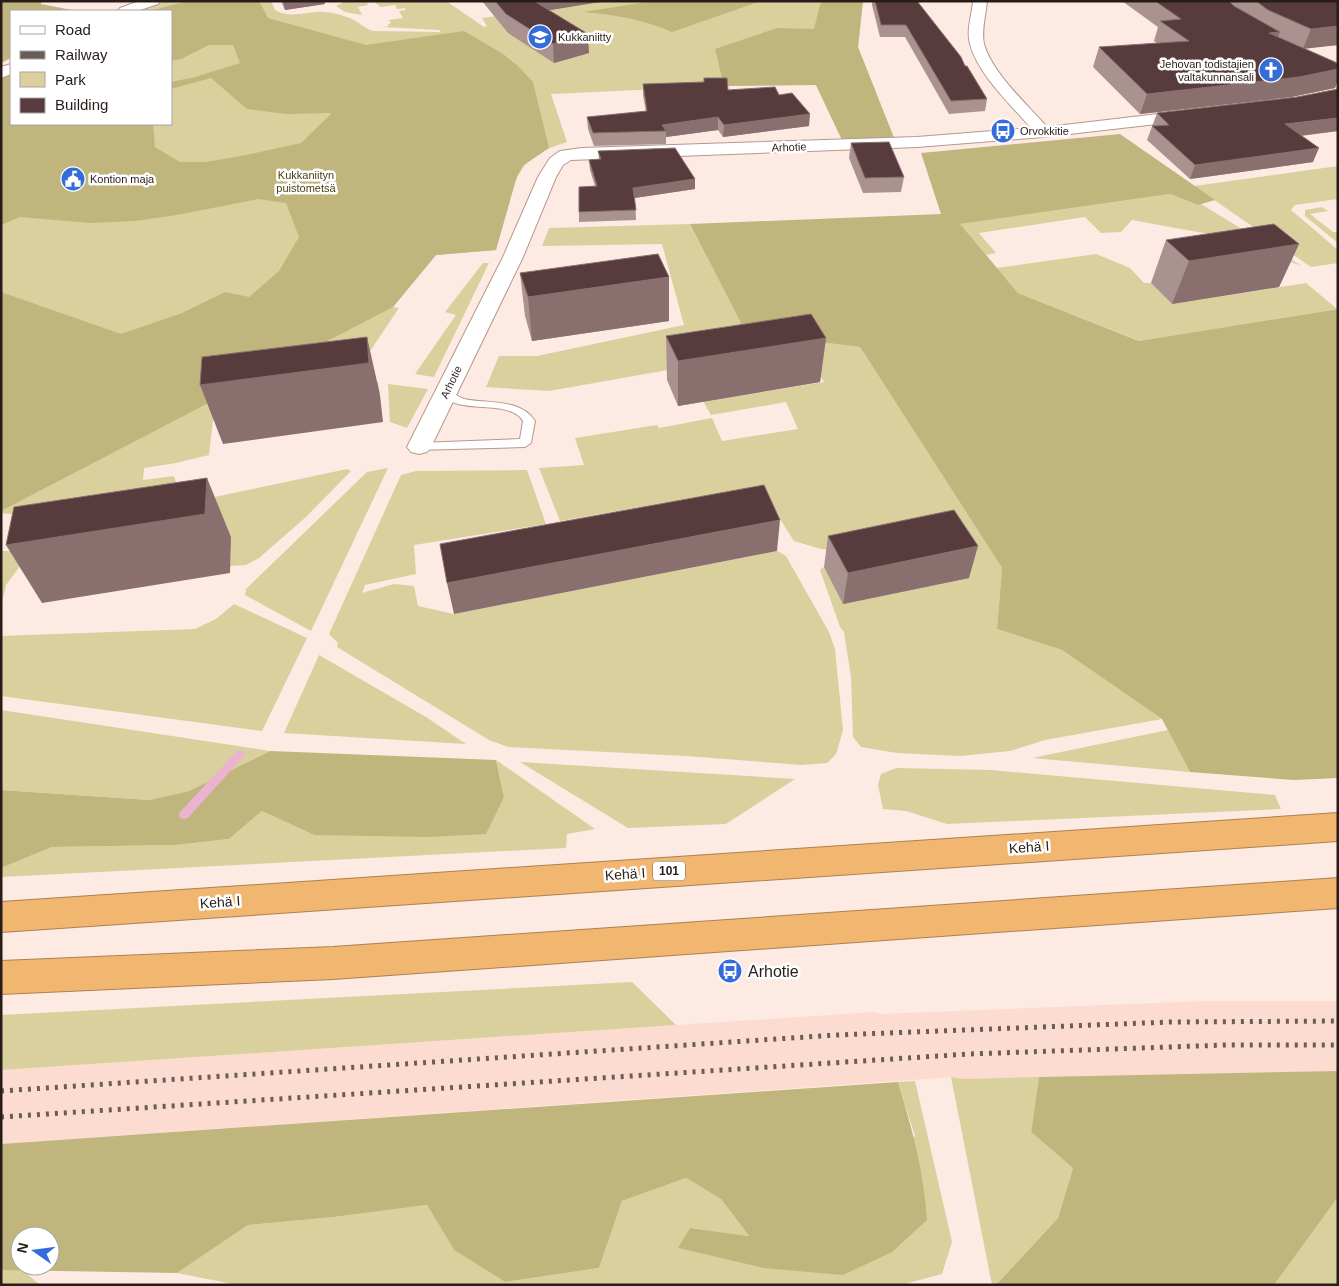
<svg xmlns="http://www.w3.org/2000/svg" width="1339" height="1286" font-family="Helvetica,sans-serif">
	<rect width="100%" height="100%" fill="#fdeae3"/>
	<path fill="#fcdcd0" d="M1206 1001H1338V1071L964 1079 954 1077 1 1144V1070L874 1012 880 1014Z"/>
	<path fill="#d9d09e" d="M162 1H271L275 10C292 20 307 10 325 12 333 12 345 16 352 19 360 23 364 28 373 31L441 32 439 30 383 27 389 26 388 24 391 23 389 20 403 18 399 11 406 10 404 8 397 9 395 5 381 7 374 2 367 3 368 5 358 7 362 15 345 12 336 6 346 1H446L484 27 487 26 482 18 606 1H863L858 47 894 138 842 140 816 85 724 86 551 94 567 142C552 147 534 153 524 166 511 182 502 229 496 250L436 255 393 307 399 308 352 378 378 382 380 395 224 416 213 420 209 455 176 463 144 468 143 480 174 476 182 504 347 469 351 471 306 517 259 558 246 565 230 566 231 538 1 513V77L11 72V124H171V11H132Z
		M1338 166V199L1295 205 1291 210 1338 250V263L1311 267 1194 186Z
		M1170 194 1198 205 1201 204 1302 266 1259 251 1236 239 1132 220 1121 232 1101 233 1085 217 979 233 996 253 986 255 959 224Z
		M1322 207 1328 211 1310 214 1333 232H1338V243L1305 216V210Z
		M690 224 746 333 860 347 1002 568 997 629 1062 650 1162 719 1045 740 1010 751 960 756 897 753 861 747 853 737 851 677 844 632 840 627 820 570 846 550 821 549 794 541 762 491 727 497 702 496 560 521 539 468 584 465 575 438 657 425 659 428 712 418 722 441 798 429 786 402 711 415 703 401 824 382 803 346 549 391 486 387 499 356H537L684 325 662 244 542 246 549 228Z
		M1096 254 1130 268 1144 283H1151L1172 304 1306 283 1337 309 1140 341 1018 293 997 268Z
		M483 263H489L434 377 415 374 456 315 445 312Z
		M388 384 428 389 407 428 390 422Z
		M388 468 311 631 245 595 246 589 367 472Z
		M527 470 546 524 414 545 416 574 365 585 362 593 394 584 414 586 418 606 454 614 777 551 786 556 829 632 835 649 843 730 836 754 827 763 802 765 686 756 508 747 489 740 337 647 338 643 329 634 401 475 416 471Z
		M1 551H31L6 585 1 607Z
		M234 604 307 638 262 731 1 696V636L195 629 216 619Z
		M319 655 426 717 466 744 284 733Z
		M1 710 270 751 189 791 149 800 1 790Z
		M1168 730 1190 772 1032 758Z
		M496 760 595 829 567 834 566 848 1 877V868L52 847 176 845 229 839 262 811 314 835 504 797Z
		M520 762 795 779 726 824 628 828Z
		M896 768 991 770 1275 795 1281 809 947 824 906 811 883 809 878 785 881 774Z
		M632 982 676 1025 1 1070V1015Z
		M951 1077 964 1079 1039 1077 1031 1132 1073 1168 1058 1218 996 1285H992Z
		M915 1081 952 1242 942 1274 901 1285H238L177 1273 248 1225 334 1217 427 1205 454 1250 505 1282 599 1268 622 1201 686 1178 721 1199 749 1236 690 1228 679 1248 763 1268 915 1136 898 1082Z
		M1338 1197V1285H1274Z
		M1 1252 40 1285H1Z"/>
	<path fill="#c0b67d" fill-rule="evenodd" d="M1 1H41V4L77 11H11V58L1 63Z
		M188 1H259L268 18 366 45 464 31 503 54 518 66 533 82 549 148 524 165 517 176 496 250 436 255 393 307 1 511V292L121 334 182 313 225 292 249 297 279 271 299 237 286 203 258 199 177 215 135 221 90 223 20 217 1 225V77L11 72V124H153L155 147 180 162H206L246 155 301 143 332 113 286 114 247 109 211 78 171 89V82L195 77 240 63 233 45H209L181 59 171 61V11H149Z
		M653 1H761L672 32C641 19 616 15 583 12Z
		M821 1H863L858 47 894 138 842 140 816 85 724 86 715 49 777 28 814 29Z
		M1120 134 1215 200 1198 205 1170 194 960 224 1018 293 1139 341 1338 309V778L1294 780 1190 772 1162 719 1062 650 997 629 1002 568 860 347 746 333 690 224 941 214 921 153Z
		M270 751 496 760 504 797 486 834 428 837 314 835 262 811 229 839 176 845 52 847 1 868V790L149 800 189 791Z
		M1338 1071V1197L1274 1285H996L1058 1218 1073 1168 1031 1132 1039 1077Z
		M898 1082C912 1128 924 1172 927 1220L892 1252 843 1275 763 1268 678 1248 690 1228 749 1236 721 1199 686 1178 622 1201 599 1268 505 1282 454 1250 427 1205 334 1217 248 1225 177 1273 1 1270V1144ZM20 1236H50V1266H20Z"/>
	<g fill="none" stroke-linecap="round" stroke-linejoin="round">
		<path fill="#ebb3d0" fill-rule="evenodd" d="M240 750 243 751 245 754 243 757 188 818 184 819 180 818 179 815 180 812 237 751Z"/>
		<defs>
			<path id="lane" d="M446 391C453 392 458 397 464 399 488 404 520 398 535 421L531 443 525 447 415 450 413 447 419 443 520 439 523 421C509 398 460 416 440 394L442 392Z"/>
			<path id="street" d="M139 1H160L158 4 137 11H118L120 8Z
				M973 1H987C986 15 981 30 984 44 992 73 1027 104 1047 127L1192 110 1198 112 1200 115 1198 118 1192 120 1043 137 917 147 571 160 563 165 556 177 523 257 431 447 427 452 419 454 411 452 407 447 503 257 538 177 550 158 560 151 582 148 917 137 1031 128C1011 105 977 73 970 44 966 30 972 15 973 1Z
				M11 64V74L1 78V67Z"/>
			<path id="highway" d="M1338 813V841L1 932V902Z
				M1338 878V908L333 979 1 994V961L333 947Z"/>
		</defs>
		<use href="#lane" stroke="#b5988c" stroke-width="2"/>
		<use href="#street" stroke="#b5988c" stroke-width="2"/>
		<use href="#highway" stroke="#ab8152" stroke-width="2"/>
		<use href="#lane" fill="#fff" fill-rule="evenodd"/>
		<use href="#street" fill="#fff" fill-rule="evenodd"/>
		<use href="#highway" fill="#f1b771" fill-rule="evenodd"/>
		<path stroke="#6a5c57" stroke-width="5" stroke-dasharray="3 6" stroke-linecap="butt" d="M1 1091 836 1035 1170 1022 1338 1021
			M1 1117 969 1054 1226 1045H1338"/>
	</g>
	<path fill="#aa9290" d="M281 1H324L325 4 285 10Z
		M482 1H606L549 10 589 53 554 63 508 33Z
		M872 1H917L987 99 985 111 949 114 905 37H880L872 5Z
		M1122 1H1338V45L1304 48 1338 64V80L1335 88 1291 97 1140 114 1093 67 1099 47 1157 43 1154 41 1158 27Z
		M643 84 779 95 809 126 723 137 718 130 666 137V144L594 146 588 129 587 117 646 112 643 95Z
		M1157 113 1338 131 1301 136 1313 162 1190 179 1147 140Z
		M851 143 904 177 901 192 863 193 849 158Z
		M598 151 695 189 635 198 636 220 579 222V212L595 186 590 170 589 160 599 159Z
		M1166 240 1299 244 1279 287 1172 304 1151 283Z
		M520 273 669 321 532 341 525 316Z
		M666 336 826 338 820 382 678 406 667 380Z
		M828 536 969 578 843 604 824 567Z"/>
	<path fill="#89706f" d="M283 1H324L325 4 285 10Z
		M525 1H606L526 14Z
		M1338 26V45L1303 49 1311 29Z
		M1280 32 1272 52 1269 33Z
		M588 34 589 53 554 63 553 44Z
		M1338 69V80L1335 88 1291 97 1140 114 1147 94Z
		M810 114 809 126 723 137 724 125Z
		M718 117V130L666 137V131L662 125Z
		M1338 118V131L1280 138 1285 124Z
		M1319 148 1313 162 1190 179 1195 165Z
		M695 179V189L634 198 633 188Z
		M1299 244 1279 287 1172 304 1189 261Z
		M669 277V321L532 341 528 297Z
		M367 337 380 395 383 422 223 444 200 385Z
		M826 338 820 382 678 406V361Z
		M207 478 231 537 230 573 42 603 6 545Z
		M780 520 777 551 454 614 447 583Z
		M978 546 969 578 843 604 848 573Z"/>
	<path fill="#573b3d" stroke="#89706f" d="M495 1H534L588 34 553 44 506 14Z
		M875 1H917L961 57 965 66H967L987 99 951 101 906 25H881Z
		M1155 1H1229L1234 6 1280 32 1269 33 1335 62 1338 64V69L1299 77 1147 94 1099 47 1189 41 1160 21 1181 19Z
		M1256 1H1338V26L1311 29 1268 10Z
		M704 78H727L728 90 775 87 779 95 792 93 810 114 724 125 718 117 662 125 666 131 593 133 587 117 647 111 643 84 704 82Z
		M1338 89V118L1285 124 1319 148 1195 165 1152 126 1169 125 1157 113 1297 97Z
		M889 142 904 177 865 178 851 143Z
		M675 148 695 179 633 188 636 210 579 212V187L597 186 589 160 601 159 598 151Z
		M1274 224 1299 244 1189 261 1166 240Z
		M658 254 669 277 528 297 520 273Z
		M811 314 826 338 678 361 666 336Z
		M367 337 369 363 200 385 202 357Z
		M207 478 205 514 6 545 14 507Z
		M764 485 780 520 447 583 440 544Z
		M954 510 978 546 848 573 828 536Z"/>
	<defs>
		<symbol id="school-disc" viewBox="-11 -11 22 22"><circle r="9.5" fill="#346cda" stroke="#fff"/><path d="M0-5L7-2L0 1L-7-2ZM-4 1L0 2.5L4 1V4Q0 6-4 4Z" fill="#fff"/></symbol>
		<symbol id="church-disc" viewBox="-11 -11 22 22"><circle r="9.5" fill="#346cda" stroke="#fff"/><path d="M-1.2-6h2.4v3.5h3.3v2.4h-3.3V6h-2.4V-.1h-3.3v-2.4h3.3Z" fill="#fff"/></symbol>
		<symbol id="bus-disc" viewBox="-11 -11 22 22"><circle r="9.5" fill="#346cda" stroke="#fff"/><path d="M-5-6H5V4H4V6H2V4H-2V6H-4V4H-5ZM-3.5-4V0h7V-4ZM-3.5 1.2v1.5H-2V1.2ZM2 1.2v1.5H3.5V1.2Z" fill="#fff"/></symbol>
		<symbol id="civic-disc" viewBox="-11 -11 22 22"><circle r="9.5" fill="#346cda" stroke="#fff"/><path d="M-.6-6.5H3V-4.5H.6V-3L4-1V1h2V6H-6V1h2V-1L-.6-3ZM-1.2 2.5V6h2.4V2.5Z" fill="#fff"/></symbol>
	</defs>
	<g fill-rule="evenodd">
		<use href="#school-disc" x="526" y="23" width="28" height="28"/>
		<use href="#church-disc" x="1257" y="56" width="28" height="28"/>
		<use href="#bus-disc" x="989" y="117" width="28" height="28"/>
		<use href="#civic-disc" x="59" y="165" width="28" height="28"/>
		<use href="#bus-disc" x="716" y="957" width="28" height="28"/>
	</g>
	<g text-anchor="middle" stroke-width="5" stroke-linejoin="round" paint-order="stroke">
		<g font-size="11" fill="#281c18" stroke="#fff" text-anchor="start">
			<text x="558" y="41">Kukkaniitty</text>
			<text x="1254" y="68" text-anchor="end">Jehovan todistajien<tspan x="1254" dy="13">valtakunnansali</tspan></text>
			<text x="1020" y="135">Orvokkitie</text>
			<text x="90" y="183">Kontion maja</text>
		</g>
		<g font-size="11" fill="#281c18" stroke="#fff">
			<text transform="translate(789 147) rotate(-2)" y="4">Arhotie</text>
			<text transform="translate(451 382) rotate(-64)" y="4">Arhotie</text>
		</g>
		<g font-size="11" fill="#473f12" stroke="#fff">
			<text x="306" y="179">Kukkaniityn<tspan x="306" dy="13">puistometsä</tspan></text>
		</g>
		<rect fill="#fff" stroke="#68605d" stroke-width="1" x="653" y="861.5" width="32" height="19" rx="4"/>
		<g font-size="12" font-weight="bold" fill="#281c18">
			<text x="669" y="875">101</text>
		</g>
		<g font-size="14" fill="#281c18" stroke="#fff">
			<text transform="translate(1029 847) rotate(-4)" y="5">Kehä I</text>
			<text transform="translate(625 874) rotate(-4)" y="5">Kehä I</text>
			<text transform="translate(220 902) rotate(-4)" y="5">Kehä I</text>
		</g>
		<g font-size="16" fill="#281c18" stroke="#fff" text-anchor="start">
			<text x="748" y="977">Arhotie</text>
		</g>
	</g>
	<rect width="1339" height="1286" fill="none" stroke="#281c18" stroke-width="5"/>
	<rect x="10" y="10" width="162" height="115" fill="#ffffff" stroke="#a9a4a3"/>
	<rect x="20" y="26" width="25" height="8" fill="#ffffff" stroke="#a9a4a3"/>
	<text x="55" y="35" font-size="15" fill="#281c18">Road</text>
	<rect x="20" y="51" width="25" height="8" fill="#6a5c57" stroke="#a9a4a3"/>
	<text x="55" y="60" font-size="15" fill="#281c18">Railway</text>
	<rect x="20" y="72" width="25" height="15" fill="#d9d09e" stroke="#a9a4a3"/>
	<text x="55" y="85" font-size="15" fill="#281c18">Park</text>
	<rect x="20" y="98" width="25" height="15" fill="#573b3d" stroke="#a9a4a3"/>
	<text x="55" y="110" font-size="15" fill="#281c18">Building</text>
	<g transform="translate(35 1251) rotate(284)"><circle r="24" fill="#ffffff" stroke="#a9a4a3"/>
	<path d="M0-4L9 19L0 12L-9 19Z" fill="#346cda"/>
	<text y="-8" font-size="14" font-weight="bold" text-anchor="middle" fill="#281c18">N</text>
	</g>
</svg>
